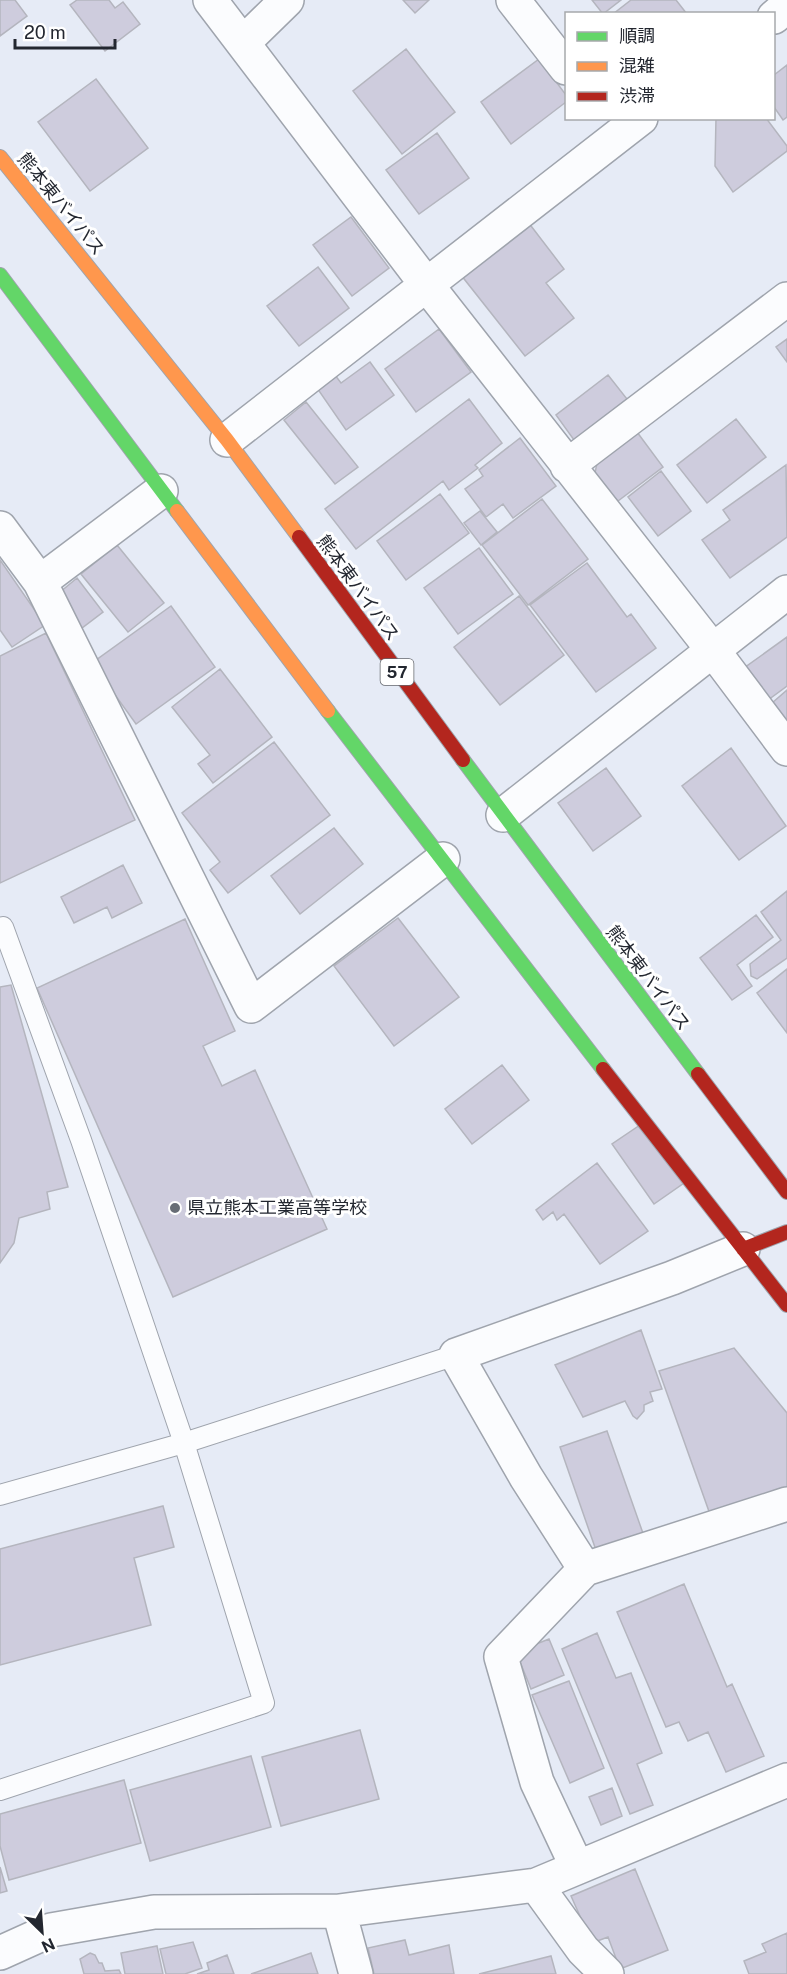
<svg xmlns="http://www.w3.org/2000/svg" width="787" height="1974" font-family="'Public Sans','Noto Sans JP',sans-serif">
	<rect width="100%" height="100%" fill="#e6ebf6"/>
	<path fill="#ceccdd" stroke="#b4b5be" stroke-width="1.5" d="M0 0H15L27 16 0 36Z
		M77 0H109L115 8 123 2 140 24 105 51 70 5Z
		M403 0H429L415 13Z
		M592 0H621L603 14Z
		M631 0H676L687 14H613Z
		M406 49 455 112 402 154 353 91Z
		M539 59 566 95V102L511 144 481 102Z
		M787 65V117L783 120 774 107V75Z
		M96 79 148 148 90 191 38 122Z
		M716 118H766L787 146V151L733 192 715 166Z
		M437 133 469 178 419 214 386 170Z
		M351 217 389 268 352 296 313 245Z
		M528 222 564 269 546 283 574 318 525 356 461 275Z
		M318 267 349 308 299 346 267 306Z
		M439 329 471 372 416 412 385 369Z
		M787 339V362L776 347Z
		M370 362 394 395 346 430 317 388 335 375 341 383Z
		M608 375 627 399 574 440 556 415Z
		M469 399 502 443 475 465 478 468 449 490 443 481 356 549 325 509Z
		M306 402 358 467 335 484 284 420Z
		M736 419 766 457 707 503 677 465Z
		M637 432 663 467 614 504 594 478 597 463Z
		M520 438 556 486 513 518 503 504 486 517 465 489 483 476 479 470Z
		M786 465 787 537 730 578 702 540 730 520 723 510Z
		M661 471 691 511 658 536 628 497Z
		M440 494 469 533 406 580 377 541Z
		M542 499 588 559 528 605 482 545Z
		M480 511 497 532 481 545 464 523Z
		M117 545 164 603 128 632 81 574Z
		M479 548 513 594 458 634 424 588Z
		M0 560 45 625 12 647 0 630Z
		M587 563 627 617 631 614 656 648 596 692 530 605Z
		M77 578 103 612 78 631 59 593Z
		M519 596 564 655 500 705 454 647Z
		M171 606 215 667 136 724 92 663Z
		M46 633 135 820 0 883V656Z
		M787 637V686L768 700 744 668Z
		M220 669 272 737 213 783 198 764 210 755 172 707Z
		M787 690V722L772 703Z
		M274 742 330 815 228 893 210 870 220 862 182 813Z
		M731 748 786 826 739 860 682 786Z
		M606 768 641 816 593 851 558 803Z
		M334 828 363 864 300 914 271 876Z
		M123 865 142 903 112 918 107 907 74 923 61 897Z
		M787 891V958L757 979 751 976 750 964 781 940 761 912Z
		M756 915 773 937 737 965 752 986 732 1000 700 958Z
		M398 918 459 997 394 1046 334 966Z
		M185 919 235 1031 203 1046 222 1086 255 1070 327 1229 173 1297 37 988Z
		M787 969V1033L757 993Z
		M11 985 68 1187 47 1192 50 1209 19 1218 14 1243 0 1263V987Z
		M502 1065 529 1100 472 1144 445 1109Z
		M643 1123 684 1183 654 1204 612 1144Z
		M597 1163 648 1231 600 1264 564 1214 557 1220 553 1212 543 1220 536 1210Z
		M641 1330 662 1389 650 1392 653 1401 644 1405V1411L637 1419 633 1416 625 1401 583 1417 555 1365Z
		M734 1348 787 1413V1491L711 1517 659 1371Z
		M607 1431 645 1539 598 1556 560 1447Z
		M163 1506 174 1547 134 1558 151 1625 0 1665V1549Z
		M684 1584 727 1687 732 1684 764 1756 726 1772 708 1732 688 1741 679 1722 666 1727 617 1612Z
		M597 1633 616 1678 631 1673 662 1753 637 1764 653 1805 630 1814 562 1649Z
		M549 1639 564 1675 531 1689 516 1652Z
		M569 1681 604 1768 570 1783 532 1695Z
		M360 1730 379 1799 281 1826 262 1757Z
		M251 1756 271 1827 150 1861 130 1790Z
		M124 1780 141 1843 9 1880 0 1846V1814Z
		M612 1788 622 1816 601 1825 589 1797Z
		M0 1867 7 1891 0 1893Z
		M635 1869 668 1950 620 1969 608 1937 592 1943 571 1896Z
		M787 1933V1974H749L744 1961 766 1952 762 1944Z
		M405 1940 409 1955 449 1945 454 1974H374L368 1948Z
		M193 1942 202 1968 185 1974H166L160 1949Z
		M157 1946 163 1974H125L121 1953Z
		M90 1953 95 1955 99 1963H102L105 1971 119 1970 121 1974H84L80 1959Z
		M311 1953 318 1974H251Z
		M227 1955 234 1974H197L209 1970 207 1963Z
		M551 1956 556 1974H479Z"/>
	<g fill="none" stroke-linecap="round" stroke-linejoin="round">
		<defs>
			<path id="lane" d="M0 928 3 927 81 1140 184 1443 264 1703 0 1790
				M0 1495 184 1443 456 1355"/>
			<path id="street" d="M210 0 426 284 712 649 787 749
				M513 0 566 68
				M774 17 787 6
				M244 42 287 0
				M227 440 641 118
				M567 466 787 299
				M0 528 40 582 161 491
				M40 582 251 1006 443 859
				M503 815 787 592
				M585 1569 787 1504
				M577 1867 537 1782 501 1657 585 1569 526 1477 456 1355 672 1278 743 1249
				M536 1885 583 1950 607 1974
				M339 1911 356 1974
				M0 1953 51 1930 154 1912 339 1911 536 1885 787 1780"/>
			<path id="fast" d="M0 275 177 511
				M328 711 603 1069
				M463 760 698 1074"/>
			<path id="slow" d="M0 157 227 440 299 537
				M177 511 328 711"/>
			<path id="jam" d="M299 537 463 760
				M603 1069 787 1305
				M698 1074 787 1192
				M743 1249 787 1232"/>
		</defs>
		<use href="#lane" stroke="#9fa4ad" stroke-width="22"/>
		<use href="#street" stroke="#9fa4ad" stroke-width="36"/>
		<use href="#fast" stroke="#9fa4ad" stroke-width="16"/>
		<use href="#slow" stroke="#9fa4ad" stroke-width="16"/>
		<use href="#jam" stroke="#9fa4ad" stroke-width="16"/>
		<use href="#lane" stroke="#fbfcfe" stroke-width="20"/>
		<use href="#street" stroke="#fbfcfe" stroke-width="33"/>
		<use href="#fast" stroke="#63d668" stroke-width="14"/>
		<use href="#slow" stroke="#ff974d" stroke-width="14"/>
		<use href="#jam" stroke="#b3261e" stroke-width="14"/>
	</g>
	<circle fill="#676c75" stroke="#fff" stroke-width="2" cx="175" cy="1208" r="6"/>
	<g text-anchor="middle" stroke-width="6" stroke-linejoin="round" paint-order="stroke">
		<rect fill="#fff" stroke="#65686e" stroke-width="1.5" x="380.5" y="659" width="33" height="26" rx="4.5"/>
		<g font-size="16" font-weight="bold" fill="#232730">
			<text x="397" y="678">57</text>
		</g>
		<g font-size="18" fill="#232730" stroke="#fff">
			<text transform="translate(61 204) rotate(51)" y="6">熊本東バイパス</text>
			<text transform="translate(358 588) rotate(54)" y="6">熊本東バイパス</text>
			<text transform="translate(648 978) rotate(53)" y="6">熊本東バイパス</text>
		</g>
		<g font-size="18" fill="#232730" stroke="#fff" text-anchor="start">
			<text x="187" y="1214">県立熊本工業高等学校</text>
		</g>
	</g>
	<rect x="565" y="12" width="210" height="108" fill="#ffffff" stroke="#a7a9ac" stroke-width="1.5"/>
	<rect x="577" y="32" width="30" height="9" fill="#63d668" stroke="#a7a9ac" stroke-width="1.5"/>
	<text x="619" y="42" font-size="18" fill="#232730">順調</text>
	<rect x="577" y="62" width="30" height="9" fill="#ff974d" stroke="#a7a9ac" stroke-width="1.5"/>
	<text x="619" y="72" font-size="18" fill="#232730">混雑</text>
	<rect x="577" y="92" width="30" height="9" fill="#b3261e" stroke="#a7a9ac" stroke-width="1.5"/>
	<text x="619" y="102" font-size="18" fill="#232730">渋滞</text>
	<g transform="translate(42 1932) rotate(155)" stroke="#ffffff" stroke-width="4.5" paint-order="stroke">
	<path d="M0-4.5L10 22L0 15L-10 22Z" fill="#232730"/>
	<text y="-9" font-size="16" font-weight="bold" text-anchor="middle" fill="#232730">N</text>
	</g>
	<path d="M15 39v9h100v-9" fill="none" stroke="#232730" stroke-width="3"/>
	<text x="24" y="39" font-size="18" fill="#232730" stroke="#ffffff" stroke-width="4.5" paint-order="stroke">20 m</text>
</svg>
